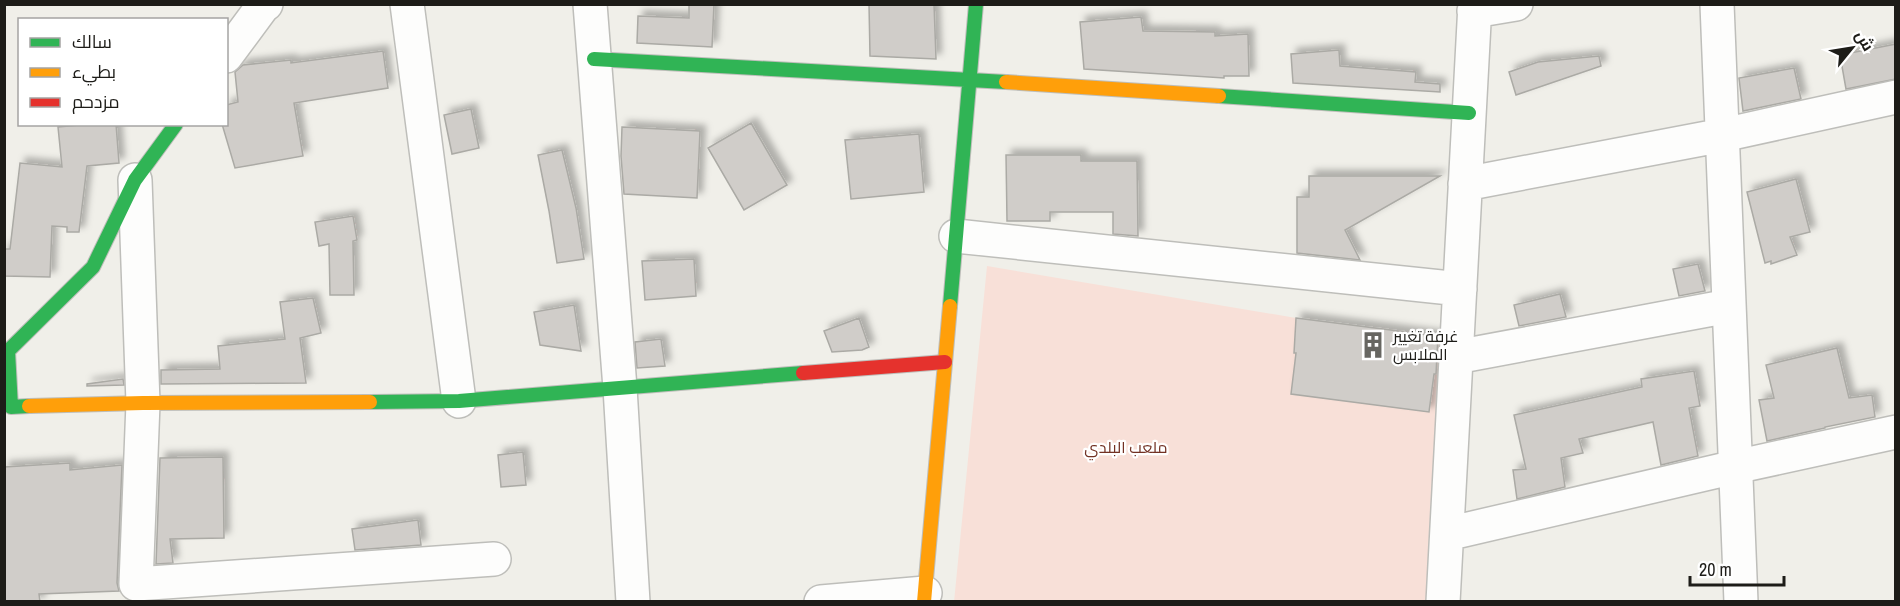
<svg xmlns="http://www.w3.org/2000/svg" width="1900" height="606" font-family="'Archivo Narrow',Cairo,sans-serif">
	<defs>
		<filter id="shadow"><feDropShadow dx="5.5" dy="-5.5" stdDeviation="3" flood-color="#0004"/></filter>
	</defs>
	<rect width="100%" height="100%" fill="#f0efe9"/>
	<path fill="#f8e0d8" d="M987 266 1296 318 1452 337 1427 601 954 602Z"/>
	<path fill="#d0cdc9" stroke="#abaaa5" stroke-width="1.5" filter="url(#shadow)" d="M689 4H714L712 47 637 43 638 16 689 18Z
		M869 4H934L936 59 870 56Z
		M1141 17 1143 31 1215 32V36L1248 34 1249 76H1224V78L1084 69 1080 22Z
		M1896 44V79L1846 89 1840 55Z
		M1339 50 1340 66 1416 72 1415 82 1440 84V92L1293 83 1291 54Z
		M383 51 388 88 294 103 303 156 235 168 222 124H226V105L238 102 235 72 243 65 291 60V63Z
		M1599 56 1601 66 1516 95 1509 72 1538 62Z
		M1794 68 1801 99 1743 111 1739 78Z
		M471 109 479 148 452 154 444 115Z
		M751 123 787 185 744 210 708 148Z
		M90 124H116L119 163 87 166 79 232H67V227L52 226 50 277 4 276V249H10L20 163 62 167 58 127Z
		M622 127 700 131 697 198 624 194 621 156Z
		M919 134 924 192 851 199 845 140Z
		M562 150 576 208 584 259 557 263 549 211 538 155Z
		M1006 155H1081V161H1137L1138 236 1113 234V212H1050V221H1007Z
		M1309 176H1440L1345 230 1360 260 1297 253V197H1309Z
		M1796 179 1810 232 1790 237 1797 255 1771 264V261L1765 263 1747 192Z
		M353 216 357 240 353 241 354 295H330L329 244 319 246 315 222Z
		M694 259 696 296 645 300 642 261Z
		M1698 264 1705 291 1679 296 1673 269Z
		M1560 294 1566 317 1519 326 1514 305Z
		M313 298 321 333 300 338 306 383 161 384V370L220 369 218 346 285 339 280 302Z
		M574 305 581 351 540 345 534 312Z
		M859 318 869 347 862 350 832 352 824 331Z
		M1296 318 1438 336 1436 374H1434L1429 412 1291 394 1296 353H1294Z
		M661 339 665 366 637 368 635 342Z
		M1837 348 1849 398 1872 395 1875 417 1825 427V428L1767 441 1759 400 1774 398 1766 365Z
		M1694 371 1700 406 1689 408 1698 456 1661 465 1653 422 1579 439 1583 453 1561 458 1565 487 1517 499 1513 470 1526 469 1514 415 1642 387 1641 379Z
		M123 379 124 385 87 386V384Z
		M523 452 526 485 501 487 498 455Z
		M223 457 224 538 170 539 173 563 156 564 160 458Z
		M70 463V470L122 465 117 583 119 591 39 594 40 602H4V467Z
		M418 520 421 545 355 550 352 529Z"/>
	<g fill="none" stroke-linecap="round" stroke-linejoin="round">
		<defs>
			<path id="street" d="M407 4 459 401
				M590 4 620 388 633 602
				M1717 4 1741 602
				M1474 11 1516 4
				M226 56 263 6 266 4
				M135 180 143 403 136 584 494 559
				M1465 184 1723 135 1896 97
				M956 236 1460 289
				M1456 357 1729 306
				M1447 534 1735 467 1896 432
				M821 602 925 593
				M1443 602 1475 4"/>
			<path id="fast" d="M594 59 1006 82
				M1219 96 1469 113
				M950 306 976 4
				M370 402 459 401 803 373
				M29 406 11 407 8 351 93 267 135 180 176 124"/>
			<path id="slow" d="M1006 82 1219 96
				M29 406 143 403 370 402
				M924 602 950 306"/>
			<path id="jam" d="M803 373 945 362"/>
		</defs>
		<use href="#street" stroke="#bebeba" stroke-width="36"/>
		<use href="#fast" stroke="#bebeba" stroke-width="16"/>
		<use href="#slow" stroke="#bebeba" stroke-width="16"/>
		<use href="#jam" stroke="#bebeba" stroke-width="16"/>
		<use href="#street" stroke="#fdfdfc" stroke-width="33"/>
		<use href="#fast" stroke="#30b455" stroke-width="14"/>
		<use href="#slow" stroke="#ff9f0a" stroke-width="14"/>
		<use href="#jam" stroke="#e5322d" stroke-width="14"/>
	</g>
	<defs>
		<symbol id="building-bare" viewBox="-9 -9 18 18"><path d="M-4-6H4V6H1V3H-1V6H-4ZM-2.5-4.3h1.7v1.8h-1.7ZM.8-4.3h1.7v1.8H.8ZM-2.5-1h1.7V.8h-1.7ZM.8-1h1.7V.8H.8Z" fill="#676661" stroke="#fff" stroke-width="2.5" paint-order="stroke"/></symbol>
	</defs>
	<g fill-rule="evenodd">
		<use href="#building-bare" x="1354" y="326" width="38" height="38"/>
	</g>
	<g text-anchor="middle" stroke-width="4.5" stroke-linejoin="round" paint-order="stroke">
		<g font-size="16" fill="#1d1c18" stroke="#fff" text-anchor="start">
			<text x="1393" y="342">غرفة تغيير<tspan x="1393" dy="18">الملابس</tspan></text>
		</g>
		<g font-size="16" fill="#723123" stroke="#fff">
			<text x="1126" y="453">ملعب البلدي</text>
		</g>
	</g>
	<rect width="1900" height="606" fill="none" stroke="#1d1c18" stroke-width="12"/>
	<rect x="18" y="18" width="210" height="108" fill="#ffffff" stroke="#a5a4a3" stroke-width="1.5"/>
	<rect x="30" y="38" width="30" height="9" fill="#30b455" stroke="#a5a4a3" stroke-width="1.5"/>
	<text x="72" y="48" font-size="18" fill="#1d1c18">سالك</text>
	<rect x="30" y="68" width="30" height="9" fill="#ff9f0a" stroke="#a5a4a3" stroke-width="1.5"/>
	<text x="72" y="78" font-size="18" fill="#1d1c18">بطيء</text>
	<rect x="30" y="98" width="30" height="9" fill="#e5322d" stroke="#a5a4a3" stroke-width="1.5"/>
	<text x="72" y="108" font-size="18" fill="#1d1c18">مزدحم</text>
	<g transform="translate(1852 48) rotate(60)" stroke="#ffffff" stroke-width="4.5" paint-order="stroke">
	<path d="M0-4.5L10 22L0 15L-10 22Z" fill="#1d1c18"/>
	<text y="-9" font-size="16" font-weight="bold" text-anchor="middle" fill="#1d1c18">ش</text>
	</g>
	<path d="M1690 576v9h94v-9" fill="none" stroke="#1d1c18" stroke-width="3"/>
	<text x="1699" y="576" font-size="18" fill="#1d1c18" stroke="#ffffff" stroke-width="4.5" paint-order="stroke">20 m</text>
</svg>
